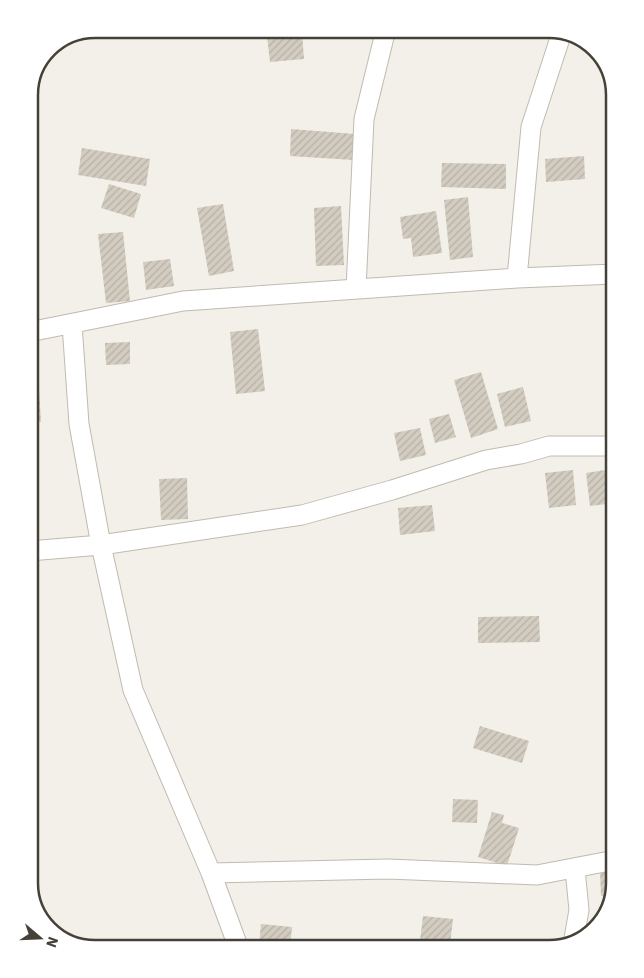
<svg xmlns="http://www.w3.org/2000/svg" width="644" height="978" font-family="'IBM Plex Sans',sans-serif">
	<defs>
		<pattern id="building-hatch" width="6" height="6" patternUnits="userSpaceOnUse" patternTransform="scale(1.25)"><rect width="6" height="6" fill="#d3ccc0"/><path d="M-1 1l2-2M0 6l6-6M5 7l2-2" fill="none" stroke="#b6b0a6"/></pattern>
	</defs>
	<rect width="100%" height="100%" fill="#f3f0e9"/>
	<path fill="url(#building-hatch)" d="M230 29H261V30L231 36Z
		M302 33 304 59 270 62 267 36Z
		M291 129 355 134 353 160 290 156Z
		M82 148 150 159 146 186 78 175Z
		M584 156 585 179 546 182 545 159Z
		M442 163 506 164V189L441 187Z
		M109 184 141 194 134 218 101 208Z
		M468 197 473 257 450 260 444 200Z
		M223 204 234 271 209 276 197 208Z
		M341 206 344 265 316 266 314 208Z
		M436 211 442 253 413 257 411 238 403 239 400 217Z
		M123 232 130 301 106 303 98 234Z
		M170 259 174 286 146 290 143 262Z
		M258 329 265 391 236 394 230 332Z
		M130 342V364L106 365 105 343Z
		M38 372 41 422H29V373Z
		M481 372 498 429 471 438 454 380Z
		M523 387 531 421 505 427 497 394Z
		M449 414 456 437 435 443 429 419Z
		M420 428 426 455 400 461 394 433Z
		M612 469 615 503 590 506 586 473Z
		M573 470 576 505 549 508 545 473Z
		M187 478 188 519 161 520 159 479Z
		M432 505 435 531 400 535 398 508Z
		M539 616 540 642 478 643V617Z
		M611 639H615V686L609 685Z
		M480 726 529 741 522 763 473 748Z
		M453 799 478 800 477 823 452 822Z
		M492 812 504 815 502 823 519 828 507 866 478 857Z
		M615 870V888L613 895 601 896 600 871Z
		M423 916 453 919 450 944 420 941Z
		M261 924 292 927 290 948 259 946Z"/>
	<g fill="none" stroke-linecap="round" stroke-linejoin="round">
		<defs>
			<path id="street" d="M517 278 531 127 562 32
				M356 289 364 119 386 29
				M72 324 79 424 101 545 133 690 211 873 239 949
				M29 332 183 301 517 278 615 274
				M29 551 101 545 302 515 392 490 486 460 521 454 549 446H615
				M211 873 388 869 537 875 615 860
				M573 944 579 910 575 869"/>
		</defs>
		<use href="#street" stroke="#c1bab0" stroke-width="21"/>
		<use href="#street" stroke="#fff" stroke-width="19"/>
	</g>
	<path d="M0 0H644V978H0ZM95 38H549A57 57 0 0 1 606 95V883A57 57 0 0 1 549 940H95A57 57 0 0 1 38 883V95A57 57 0 0 1 95 38Z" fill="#fff" fill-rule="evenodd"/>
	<path fill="none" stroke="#464138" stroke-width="2.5" d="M95 38H549A57 57 0 0 1 606 95V883A57 57 0 0 1 549 940H95A57 57 0 0 1 38 883V95A57 57 0 0 1 95 38Z"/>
	<g transform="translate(40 938) rotate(109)" stroke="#ffffff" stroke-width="4" paint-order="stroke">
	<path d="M0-4L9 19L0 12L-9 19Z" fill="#464138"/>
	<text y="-8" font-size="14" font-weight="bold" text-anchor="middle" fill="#464138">N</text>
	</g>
</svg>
